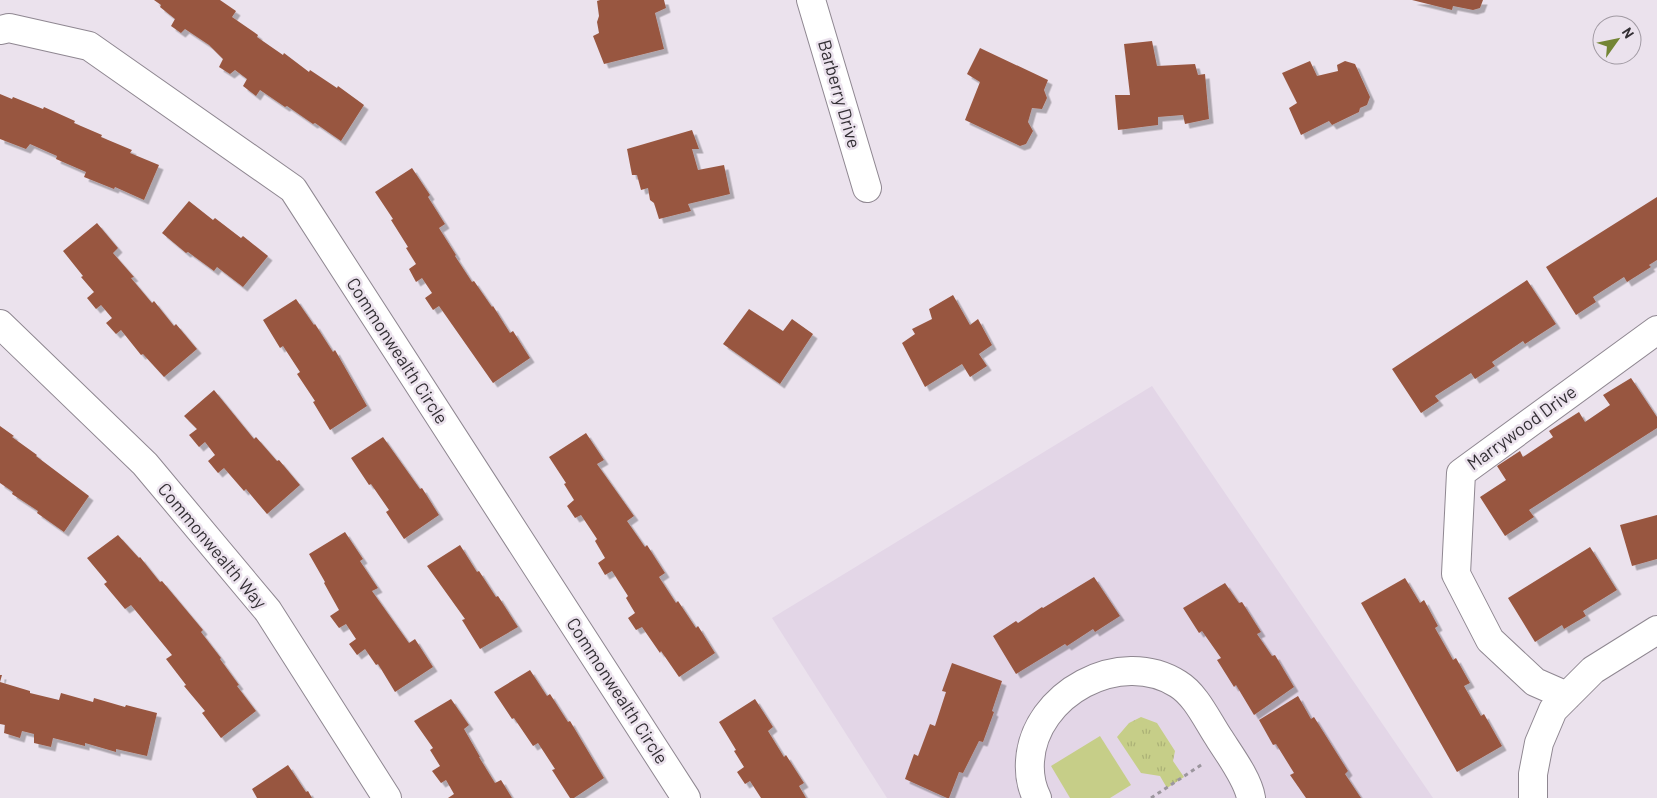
<svg xmlns="http://www.w3.org/2000/svg" width="1657" height="798" font-family="Barlow,sans-serif">
	<defs>
		<pattern id="grass-tufts" width="24" height="20" patternUnits="userSpaceOnUse" patternTransform="scale(1.25)"><rect width="24" height="20" fill="#c6ce88"/><path d="M3 7l-1-3M5 7V3M7 7l1-3M15 17l-1-3M17 17v-4M19 17l1-3" fill="none" stroke="#abb176"/></pattern>
		<filter id="shadow"><feDropShadow dx="4.5" dy="4.5" stdDeviation="0" flood-color="#0004"/></filter>
	</defs>
	<rect width="100%" height="100%" fill="#ebe2ed"/>
	<path fill="#e3d6e7" d="M1152 386 1433 798H887L772 618Z"/>
	<path fill="url(#grass-tufts)" d="M1141 717 1157 723 1175 751 1173 761 1184 777 1167 788 1160 776 1141 773 1117 737 1129 723Z"/>
	<path fill="#c6ce88" d="M1100 736 1131 785 1110 798H1070L1051 766Z"/>
	<path fill="#985741" filter="url(#shadow)" d="M154 0H220L236 11 232 17 258 35 257 37 283 55 284 53 309 72 310 70 337 88 338 86 364 105 341 141 315 123 313 124 287 106 285 107 260 90 256 96 243 86 247 79 235 70 230 74 219 67 223 59 209 45 185 29 181 33 171 26 175 19 160 7 161 5Z
		M600 0H664L666 8 655 13 664 49 604 64 593 36 599 33 597 22 599 16 597 1Z
		M1412 0H1483L1480 8 1473 10 1453 6 1452 10Z
		M1152 41 1157 66 1195 64 1198 75 1205 74 1209 119 1185 124 1183 115 1158 117V125L1118 130 1115 95H1130L1124 44Z
		M980 48 1048 80 1044 90 1047 98 1042 109 1032 108 1028 122 1033 131 1026 144 1020 146 965 120 980 82 967 74Z
		M1310 61 1317 76 1338 71 1337 65 1345 61 1355 64 1370 97 1367 105 1360 108 1359 112 1332 125 1329 121 1301 135 1289 108 1297 103 1282 73Z
		M0 94 12 99 13 97 43 109 44 107 75 121 74 123 102 135 101 137 132 150 130 153 159 165 144 200 115 187 114 189 84 177 86 172 56 159 57 156 30 144 26 149 0 139Z
		M692 130 699 149H692L698 170 724 165 730 194 688 204 691 211 659 219 654 203 650 200 648 188 641 190 637 175H632L627 149Z
		M412 168 430 195 428 197 445 224 439 228 456 255 455 256 472 282 474 281 492 307 493 306 510 333 513 331 530 358 493 383 439 306 433 310 425 298 432 293 422 278 416 282 409 269 416 264 406 248 408 247 391 220 393 219 375 192Z
		M1657 197V260L1649 265 1651 267 1627 282 1624 277 1593 297 1596 302 1576 315 1546 267Z
		M189 201 213 220 215 218 241 238 243 236 268 256 243 287 217 267 214 271 188 252 186 253 162 233Z
		M97 223 118 248 113 253 134 277 131 278 152 303 154 301 174 326 176 324 197 349 164 377 143 354 141 355 121 330 116 334 106 323 112 318 101 305 96 309 87 298 94 292 81 277 83 276 63 251Z
		M1527 280 1556 324 1525 344 1523 341 1492 362 1495 366 1475 379 1471 373 1435 396 1439 401 1421 413 1392 369Z
		M953 295 970 325 978 319 992 345 979 354 987 366 970 377 962 364 925 387 902 343 915 334 912 329 932 319 929 309Z
		M296 299 314 325 315 324 333 352 335 350 367 406 330 430 313 402 315 401 297 374 300 372 283 346 280 348 263 320Z
		M749 309 783 331 792 319 813 334 780 384 723 344Z
		M1631 378 1657 417V428L1529 510 1534 517 1505 536 1480 497 1506 480 1497 466 1520 451 1523 457 1553 437 1549 431 1579 412 1585 422 1610 405 1603 395Z
		M214 390 254 439 256 437 277 461 279 460 300 485 267 514 246 489 244 491 224 468 218 473 208 461 215 455 205 442 199 447 189 435 197 429 184 416Z
		M0 426 14 436 12 437 37 455 36 456 89 496 64 532 37 513 38 511 12 494 13 492 0 483Z
		M586 433 604 460 597 464 634 516 627 521 645 547 647 545 665 573 659 577 676 603 678 601 696 628 698 626 715 653 679 677 661 651 660 653 642 627 636 630 628 618 635 613 626 598 628 596 612 571 605 575 598 563 605 558 595 541 597 539 581 515 575 518 567 506 574 500 564 484 566 483 549 457Z
		M383 437 420 489 422 488 439 515 404 539 386 512 389 510 371 484 369 485 351 458Z
		M1657 515V559L1632 566 1620 525Z
		M345 532 363 559 360 561 378 588 372 591 409 643 415 639 433 667 395 692 378 664 376 665 365 649 357 655 349 644 356 639 346 624 339 628 330 616 339 610 324 583 325 582 309 554Z
		M118 535 139 558 140 557 160 582 162 581 203 630 201 632 221 658 220 659 239 685 237 686 256 711 221 738 202 713 205 711 184 686 186 685 166 659 172 655 131 605 125 609 104 584 107 582 87 558Z
		M460 545 477 572 479 571 496 597 498 596 518 627 480 649 462 620 465 619 427 566Z
		M1590 547 1617 590 1583 611 1586 616 1564 629 1562 625 1535 642 1508 598Z
		M1094 577 1120 616 1095 632 1093 629 1067 646 1065 644 1016 674 993 636 1016 621 1018 623 1042 607 1043 608Z
		M1405 578 1420 603 1424 600 1438 626 1435 628 1453 660 1456 658 1470 683 1464 686 1481 716 1484 714 1502 746 1457 772 1361 603Z
		M1225 583 1239 603 1242 602 1261 632 1257 634 1272 656 1275 655 1294 687 1254 715 1236 685 1234 687 1217 660 1221 658 1202 631 1199 633 1183 608Z
		M952 663 1002 681 992 711 994 712 983 742 979 741 963 773 959 772 949 798H947L905 779 914 754 918 756 930 724 935 726 946 692 942 691Z
		M530 670 547 696 550 694 568 722 570 721 604 778 574 798H570L552 770 555 769 538 743 533 746 514 718 512 719 494 692Z
		M0 675H2L0 682 30 691V693L59 700 61 693 93 702 94 698 125 707 126 705 157 713 147 756 116 749V752L85 743V746L53 738 51 747 34 743V734L22 731 20 738 4 733 5 725 0 724Z
		M1298 696 1311 719 1314 717 1348 771 1345 774 1361 798H1306L1290 775 1294 773 1276 744 1273 745 1259 720Z
		M451 699 469 725 464 729 480 757H479L495 783 501 780 512 798H448L454 794 446 780 441 783 432 771 440 766 430 750 433 748 414 721Z
		M755 699 773 727 768 731 784 757 786 755 804 783 799 786 806 798H761L750 781 745 784 737 772 744 767 734 751 736 750 719 722Z
		M288 765 306 792 308 791 312 798H257L252 789Z"/>
	<g fill="none" stroke-linecap="round" stroke-linejoin="round">
		<defs>
			<path id="minor" d="M811 0 867 188
				M0 30 9 28 89 46 293 189 686 798
				M0 324 145 464 268 611 387 798
				M1567 696 1535 682 1490 640 1456 574 1461 473 1657 330
				M1037 798C1031 786 1029 775 1030 761 1034 694 1120 647 1178 684 1196 695 1207 720 1219 738 1229 754 1248 779 1251 798
				M1533 798V774L1539 743 1553 710 1593 670 1657 630"/>
		</defs>
		<use href="#minor" stroke="#8f8791" stroke-width="30"/>
		<path stroke="#9c969e" stroke-width="3" stroke-dasharray="4 4" stroke-linecap="butt" d="M1151 798 1204 763"/>
		<use href="#minor" stroke="#fff" stroke-width="28"/>
	</g>
	<g text-anchor="middle" stroke-width="5" stroke-linejoin="round" paint-order="stroke">
		<g font-size="18" fill="#332f34" stroke="#ebe2ed">
			<text transform="translate(839 94) rotate(74)" y="6">Barberry Drive</text>
			<text transform="translate(397 351) rotate(57)" y="6">Commonwealth Circle</text>
			<text transform="translate(1522 428) rotate(-36)" y="6">Marrywood Drive</text>
			<text transform="translate(212 546) rotate(50)" y="6">Commonwealth Way</text>
			<text transform="translate(617 691) rotate(57)" y="6">Commonwealth Circle</text>
		</g>
	</g>
	<g transform="translate(1617 40) rotate(57)"><circle r="24" fill="#ebe2ed" stroke="#a19aa3"/>
	<path d="M0-4L9 19L0 12L-9 19Z" fill="#738534"/>
	<text y="-8" font-size="14" font-weight="bold" text-anchor="middle" fill="#332f34">N</text>
	</g>
</svg>
